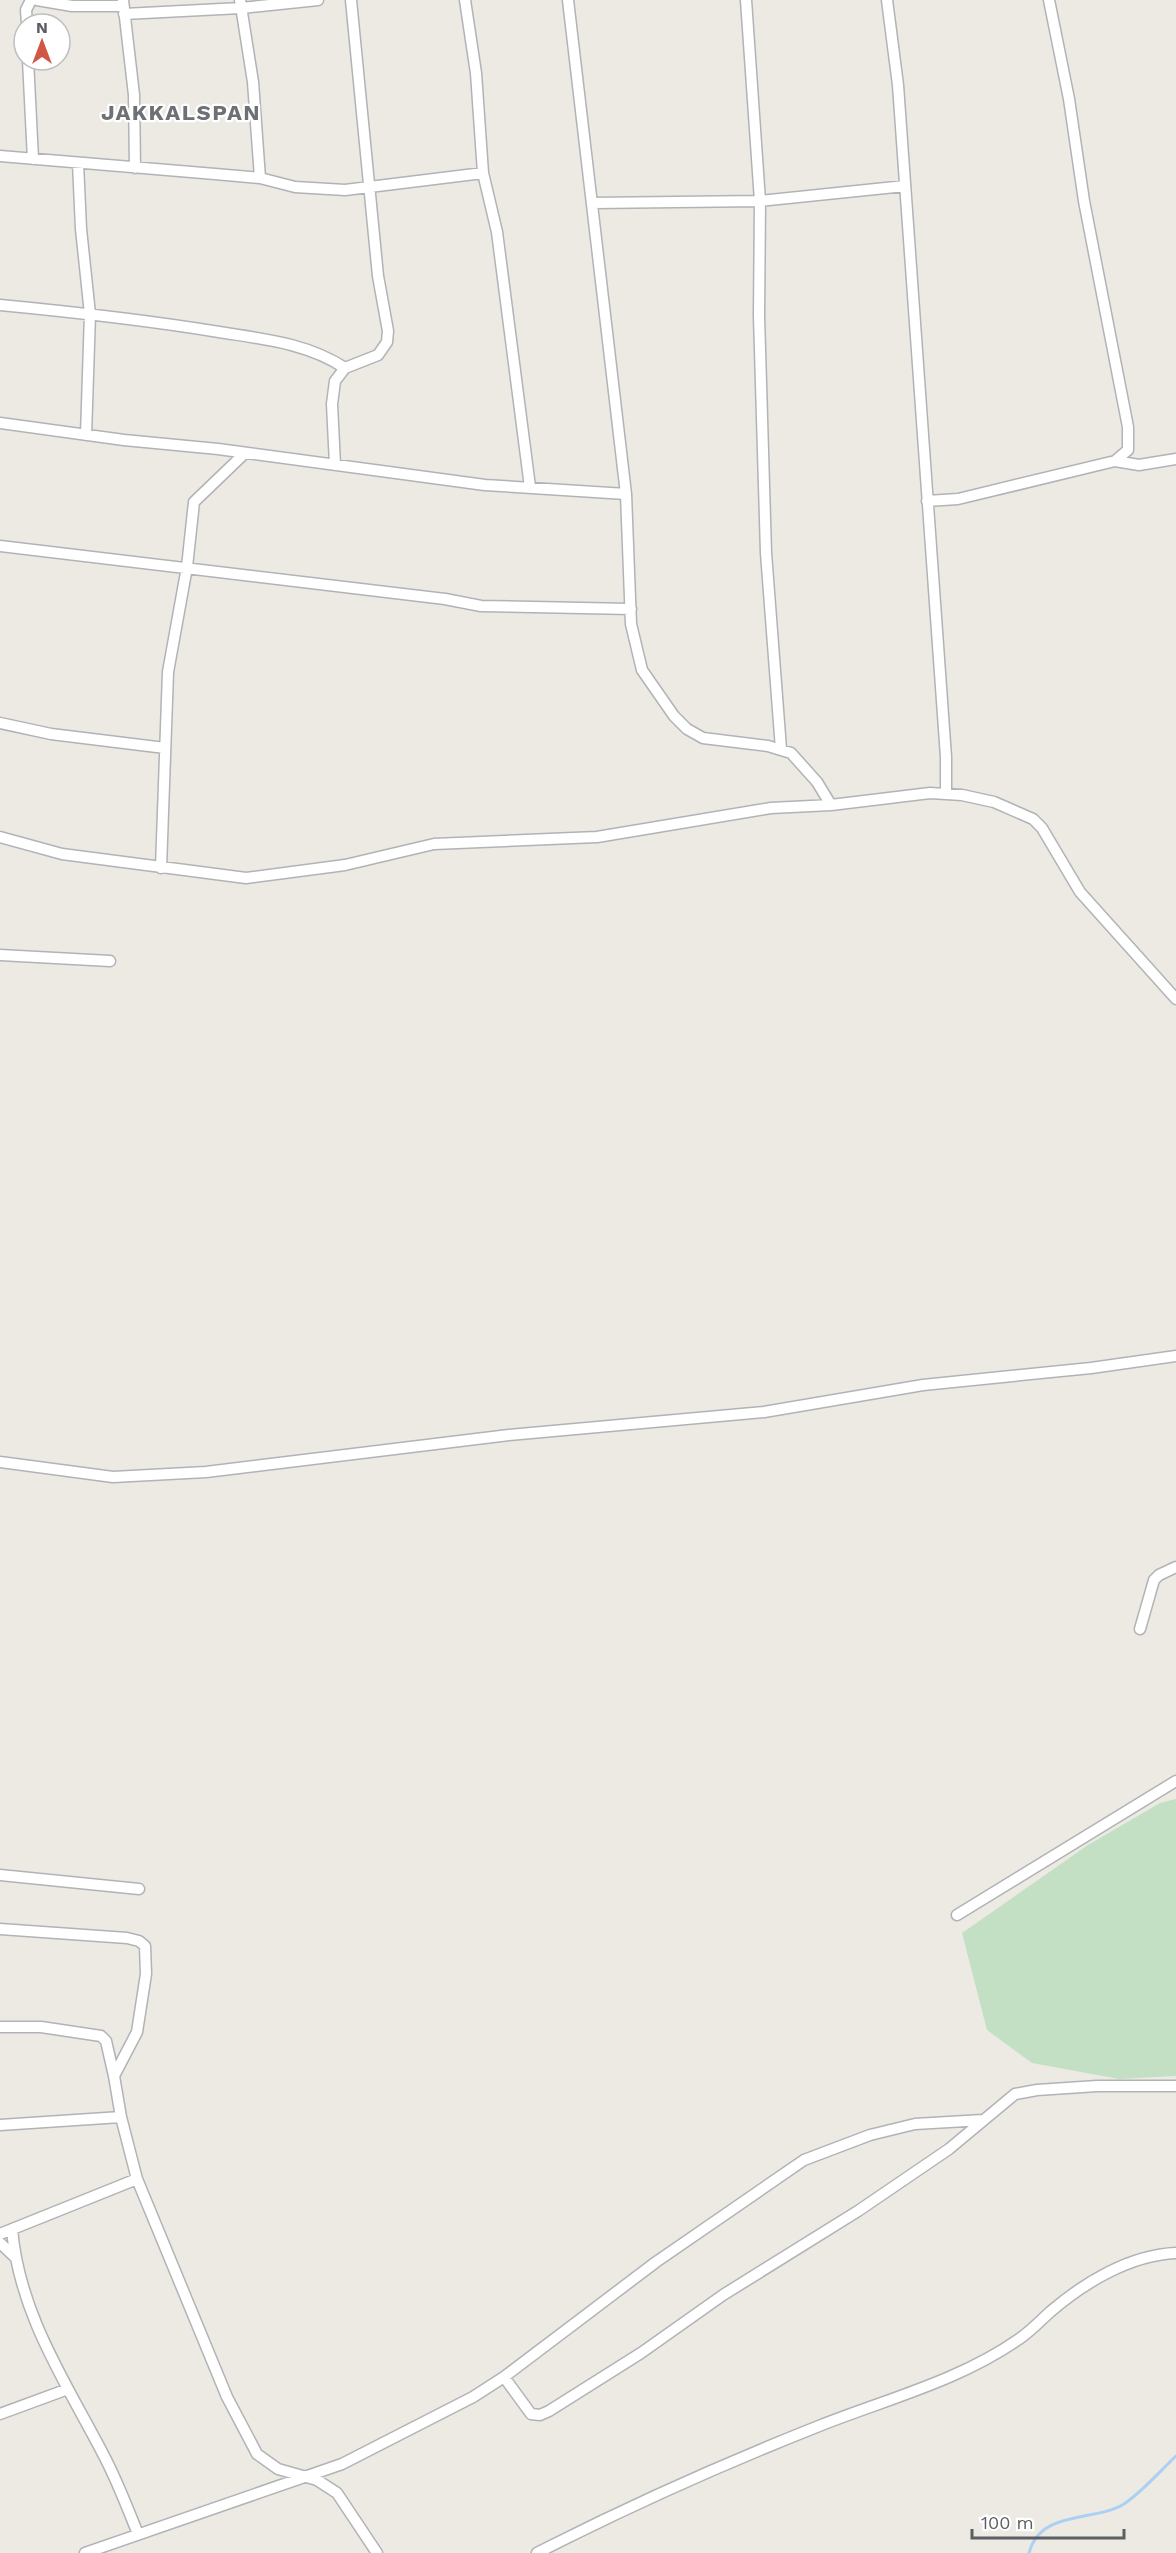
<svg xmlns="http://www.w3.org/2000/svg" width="1176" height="2553" font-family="'Work Sans',sans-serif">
	<rect width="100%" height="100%" fill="#eceae3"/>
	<path fill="#c3e0c4" d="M1176 1799V2076L1119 2079 1032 2063 987 2030 962 1933 1088 1845 1160 1803Z"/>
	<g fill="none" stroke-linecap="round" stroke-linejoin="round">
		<path stroke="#acd0f3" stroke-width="3" d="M1029 2553C1040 2509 1096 2522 1124 2504 1143 2491 1159 2472 1176 2456"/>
		<defs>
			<path id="street" d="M37 0 72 6H123
				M123 0 134 95 135 168
				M240 0 253 82 260 178
				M465 0 476 73 483 173 497 232 530 487
				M568 0 626 494 631 624 642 670 674 716 687 729 703 738 768 746 791 753 817 782 831 805
				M746 0 760 201 759 316 766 553 781 749
				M887 0 898 85 946 757V793
				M124 14 241 8 318 0
				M27 24 26 10 31 0
				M28 60 33 159
				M0 156 215 174 260 178 295 187 345 190 483 173
				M78 163 81 229 90 314 86 435
				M592 203 760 201 905 186
				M0 305C73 312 146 320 219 332 263 339 307 343 345 368
				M0 423 124 440 218 449 485 485 626 494
				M1115 461 1139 465 1176 459
				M335 465 332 404 335 381 345 368 378 355 387 342 388 331 378 276 351 0
				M927 501 958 499 1115 461 1128 450V427L1084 201 1069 99 1049 0
				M0 546 445 599 481 606 631 609
				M0 723 51 734 165 748
				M0 837 62 854 246 878 345 865 434 844 597 837 771 808 831 805 930 793 962 795 994 802 1033 819 1042 828 1080 892 1176 999
				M161 868 168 672 187 567 194 502 245 453
				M0 955 110 961
				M0 1462 113 1477 206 1472 509 1435 764 1412 923 1385 1091 1368 1176 1356
				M1140 1629 1154 1580 1159 1575 1176 1567
				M0 1875 139 1889
				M957 1915 1176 1781
				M0 1929 127 1938 139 1941 145 1946 146 1974 137 2032 114 2076 121 2117 137 2179 227 2397 257 2454 278 2469 317 2480 337 2493 377 2553
				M0 2027H41L101 2036 106 2041 114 2076
				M0 2125 121 2117
				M12 2229C19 2313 65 2381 103 2454 117 2480 127 2507 138 2534
				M0 2234 137 2179
				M0 2243 15 2257
				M504 2377 531 2414 540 2415 549 2411 641 2353 723 2295 858 2211 949 2149 1015 2094 1037 2090 1097 2086H1176
				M0 2414 68 2389
				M85 2553 342 2464 473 2397 504 2377 656 2262 804 2160 870 2135 915 2124 983 2120
				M537 2553C629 2506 723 2464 819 2426 887 2399 959 2381 1019 2339 1031 2331 1040 2321 1050 2312 1085 2282 1130 2255 1176 2253"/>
		</defs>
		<use href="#street" stroke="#b1b3b7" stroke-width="13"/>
		<use href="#street" stroke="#fff" stroke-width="10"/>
	</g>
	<g text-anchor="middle" stroke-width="4.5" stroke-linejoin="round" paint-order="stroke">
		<g font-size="22" font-weight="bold" letter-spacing="1.5" fill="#6d7074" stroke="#fff">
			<text x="181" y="120">JAKKALSPAN</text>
		</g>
	</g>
	<g transform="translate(42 42)"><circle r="28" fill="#ffffff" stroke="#bdbfc0" stroke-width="1.5"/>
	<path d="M0-4.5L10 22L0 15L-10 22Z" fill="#d25644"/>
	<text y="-9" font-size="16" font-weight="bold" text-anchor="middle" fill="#5b5e62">N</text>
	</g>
	<path d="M972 2529v9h152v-9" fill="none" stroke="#5b5e62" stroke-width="3"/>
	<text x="981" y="2529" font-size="18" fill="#5b5e62" stroke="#ffffff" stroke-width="4.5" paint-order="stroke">100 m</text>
</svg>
